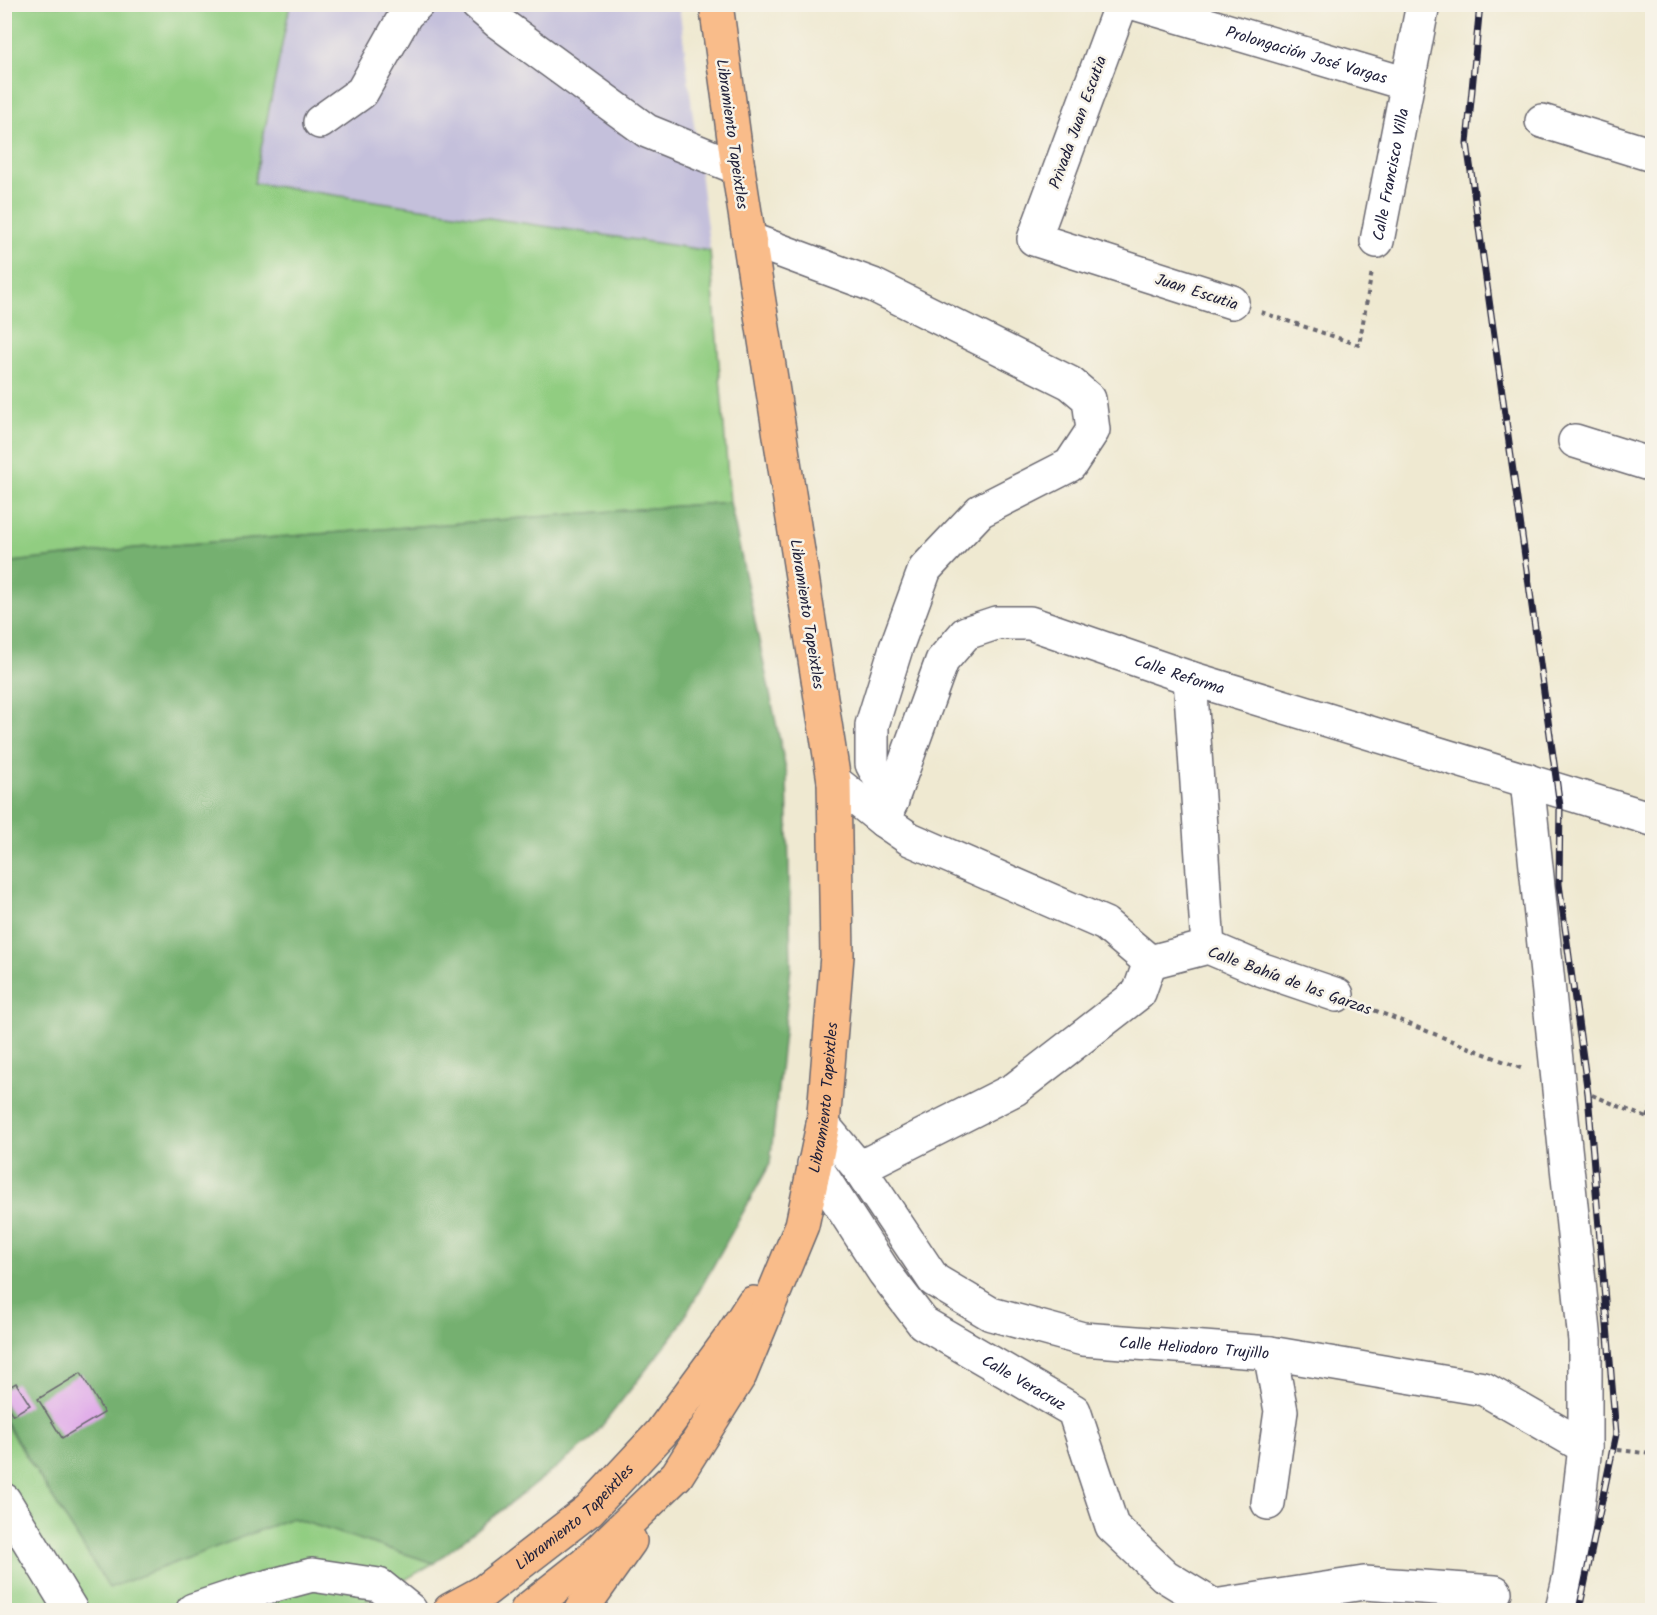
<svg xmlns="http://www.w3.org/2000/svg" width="1657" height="1615" font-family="Kalam,sans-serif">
	<rect width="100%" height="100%" fill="#f7f3e8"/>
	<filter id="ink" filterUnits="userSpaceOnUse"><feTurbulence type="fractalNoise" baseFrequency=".0167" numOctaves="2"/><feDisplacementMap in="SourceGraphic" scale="12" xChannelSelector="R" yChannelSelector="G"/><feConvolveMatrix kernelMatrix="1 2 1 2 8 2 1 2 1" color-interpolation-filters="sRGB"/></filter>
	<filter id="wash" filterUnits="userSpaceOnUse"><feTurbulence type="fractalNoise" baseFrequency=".008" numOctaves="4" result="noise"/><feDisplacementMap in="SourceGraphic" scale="24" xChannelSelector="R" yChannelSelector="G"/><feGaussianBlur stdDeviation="1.35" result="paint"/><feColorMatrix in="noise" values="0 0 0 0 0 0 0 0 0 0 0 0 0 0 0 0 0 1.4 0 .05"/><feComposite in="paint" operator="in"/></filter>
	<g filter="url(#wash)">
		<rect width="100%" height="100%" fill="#efe9d1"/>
		<path fill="#c4c0db" d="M290 5H679L710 251 253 183Z"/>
		<path fill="#91cd81" stroke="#5a785e" stroke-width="1.5" d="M4 5H290L254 183 710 251 730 502 136 548 5 563Z
			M4 1421 109 1587 292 1518 434 1563 353 1610H5Z"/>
		<path fill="#74b06f" stroke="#4b6955" stroke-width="1.5" d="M730 502 787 775 791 967 770 1164 678 1329 590 1441 434 1563 292 1518 109 1588 5 1421V563L136 548Z"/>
		<g id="blocks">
			<path fill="#dfa8e9" d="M81 1373 104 1413 62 1438 38 1399Z
				M16 1383 30 1405 13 1415 4 1402V1390Z"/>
		</g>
	</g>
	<g filter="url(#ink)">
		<use href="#blocks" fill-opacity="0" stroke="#6a6870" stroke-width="1.5"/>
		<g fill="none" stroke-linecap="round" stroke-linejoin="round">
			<defs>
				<g id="minor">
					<path d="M477 4 498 22 647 131 738 168"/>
					<path d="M1121 4 1034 239 1232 302"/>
					<path id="s1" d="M1137 4 1407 84"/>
					<path d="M1542 121 1652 155"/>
					<path d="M320 122 362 92 406 14 417 4"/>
					<path d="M749 239 873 285 1070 383 1089 399 1093 430 1070 465 980 511 925 569 896 648 872 725V764L892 801"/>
					<path id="s2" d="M1377 241 1423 4"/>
					<path d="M1575 441 1652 465"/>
					<path d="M1190 678 1208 947"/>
					<path d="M1527 780 1585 1341V1447L1570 1575 1562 1610"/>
					<path id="s3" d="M834 781 884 821 942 661 966 633 996 623H1030L1190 678 1652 819"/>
					<path d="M884 821 910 839 1105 924 1150 962"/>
					<path d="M1150 962 1208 947 1260 969 1337 995"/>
					<path d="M823 1125 859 1168 1015 1089 1139 993 1150 962"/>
					<path id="s4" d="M814 1164 884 1272 923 1323 1074 1411 1112 1526 1165 1576 1214 1606"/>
					<path id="s5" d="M859 1168 934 1280 991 1314 1083 1339 1270 1353 1484 1389 1585 1447"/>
					<path d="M4 1500 71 1610"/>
					<path d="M1268 1503 1281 1411 1270 1353"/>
					<path d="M1214 1606 1364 1583 1495 1592"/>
					<path d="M193 1610 244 1593 312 1575 379 1585 410 1610"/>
				</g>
				<g id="major">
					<path id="s6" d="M450 1610 483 1592 589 1510 661 1433 730 1339 753 1303"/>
					<path id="s7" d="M527 1610 584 1565 677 1475 740 1375 802 1225 823 1125 837 956 834 781 738 168 716 4"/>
					<path d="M581 1610 630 1541"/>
				</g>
			</defs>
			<use href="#minor" stroke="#6a6870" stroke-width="36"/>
			<use href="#major" stroke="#6a6870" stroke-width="36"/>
			<path stroke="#6a6870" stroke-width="4" stroke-dasharray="4.5 4.5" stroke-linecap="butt" d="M1261 312 1359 345 1372 271
				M1366 1007 1523 1069
				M1592 1095 1652 1120
				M1648 1118 1652 1104
				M1618 1450 1652 1454"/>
			<use href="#minor" stroke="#fff" stroke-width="33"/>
			<use href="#major" stroke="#f9bc8a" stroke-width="33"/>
			<defs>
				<path id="rail" d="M1480 4 1467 143 1560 806 1559 884 1588 1094 1616 1434 1579 1610"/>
			</defs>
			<use href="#rail" stroke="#22223b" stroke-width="7"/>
			<use href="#rail" stroke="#f7f3e8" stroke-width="4.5" stroke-dasharray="14" stroke-linecap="butt"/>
		</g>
	</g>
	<g text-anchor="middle" stroke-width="5" stroke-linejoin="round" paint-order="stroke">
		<g font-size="16" fill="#22223b" stroke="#f7f3e8">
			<text dy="6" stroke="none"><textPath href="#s1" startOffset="177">Prolongación José Vargas</textPath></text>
			<text transform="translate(1077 122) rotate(-70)" y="6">Privada Juan Escutia</text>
			<text transform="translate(733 134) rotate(82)" y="6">Libramiento Tapeixtles</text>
			<text dy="6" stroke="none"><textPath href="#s2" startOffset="68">Calle Francisco Villa</textPath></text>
			<text transform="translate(1197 291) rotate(18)" y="6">Juan Escutia</text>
			<text transform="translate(808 614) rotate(81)" y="6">Libramiento Tapeixtles</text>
			<text dy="6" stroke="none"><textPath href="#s3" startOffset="495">Calle Reforma</textPath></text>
			<text transform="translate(1290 980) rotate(20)" y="6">Calle Bahía de las Garzas</text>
			<text dy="6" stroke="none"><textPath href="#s7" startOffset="612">Libramiento Tapeixtles</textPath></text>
			<text dy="6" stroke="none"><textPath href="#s5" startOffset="408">Calle Heliodoro Trujillo</textPath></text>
			<text dy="6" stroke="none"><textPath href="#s4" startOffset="310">Calle Veracruz</textPath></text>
			<text dy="6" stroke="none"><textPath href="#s6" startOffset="156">Libramiento Tapeixtles</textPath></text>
		</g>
	</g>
	<rect width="1657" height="1615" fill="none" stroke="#f7f3e8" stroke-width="24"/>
</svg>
